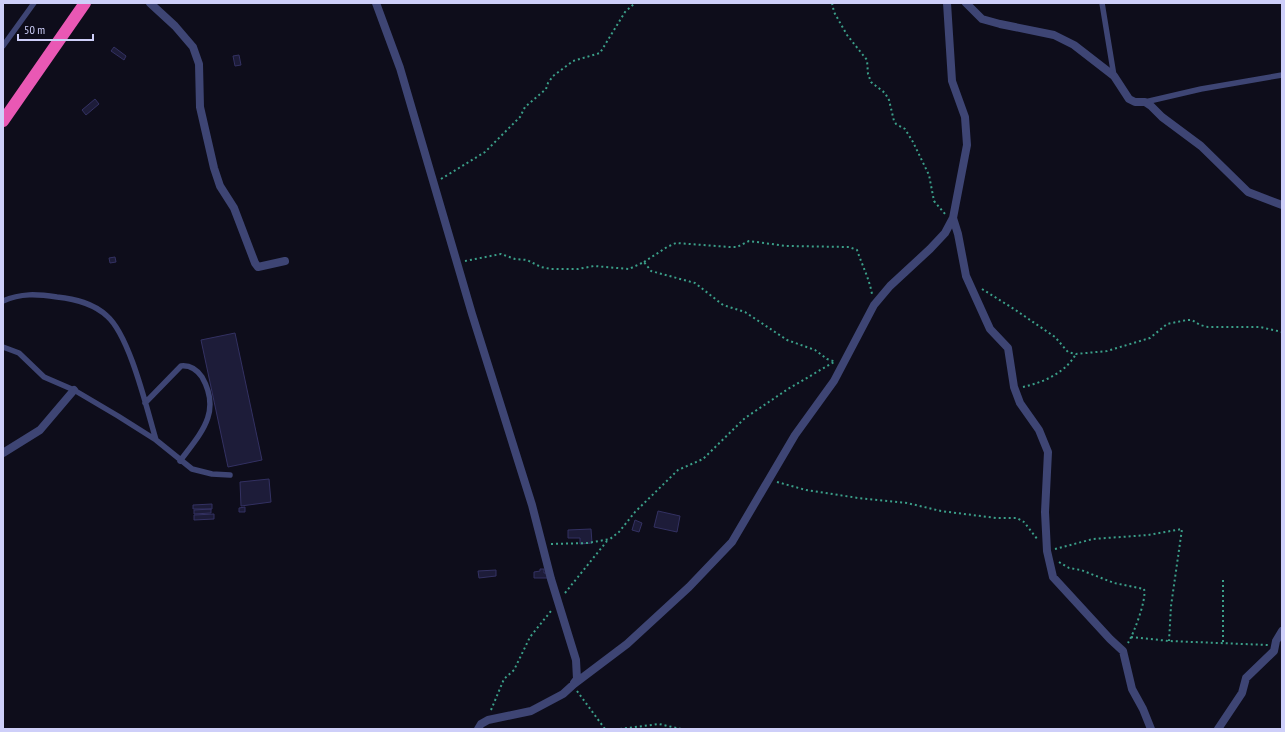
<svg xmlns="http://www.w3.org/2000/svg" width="1285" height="732" font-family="'PT Sans Narrow',sans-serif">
	<rect width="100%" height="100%" fill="#0e0d1b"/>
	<path fill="#1d1c39" stroke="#333162" d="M114 47 126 56 124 60 111 51Z
		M239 55 241 65 235 66 233 56Z
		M95 99 99 104 86 115 82 110Z
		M115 257 116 262 110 263 109 258Z
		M235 333 262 460 228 467 201 340Z
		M269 479 271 502 241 506 240 482Z
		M212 504V509H193V505Z
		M245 507V512H239V508Z
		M211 509V513L194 514V510Z
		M658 511 680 516 677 532 654 527Z
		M214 514V519L194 520V515Z
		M635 520 642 523 639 532 632 530Z
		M591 529 592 543 580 544V538H568V530Z
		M540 569H544V573H547L548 578H534V572L540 571Z
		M496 570V576L479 578 478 571Z"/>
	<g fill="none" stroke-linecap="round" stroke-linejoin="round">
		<path stroke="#3b9f89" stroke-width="2" stroke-dasharray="2 3" stroke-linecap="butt" d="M832 3 834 12 847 35 867 60 868 74 871 82 885 93 889 100 894 121 896 124 905 129 913 142 929 175 934 201 945 214
			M441 179 485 152 520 117 525 107 546 89 548 83 553 76 573 61 600 53 625 12 635 3
			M465 261 501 254 515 259 527 260 541 267 551 269H578L594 266 629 269 644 262 651 271 695 283 723 305 745 312 787 340 815 350 827 359 836 362
			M644 262 667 247 676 243 730 247H737L749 241 786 246 849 247 857 250C862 265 869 278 872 294
			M982 289 1014 309 1055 337 1068 352 1076 354 1107 351 1150 338 1167 324 1187 320H1192L1200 325 1208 327H1260L1282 332
			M1023 387C1044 382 1065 373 1076 354
			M777 482 806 490 858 498 907 503 941 511 996 518H1017L1024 522 1038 540
			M551 544 588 543 610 539 619 532 635 512 678 470 703 459 745 418 788 389 834 362
			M1055 549 1093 539 1148 535 1182 529 1171 606 1169 641
			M1059 562 1069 568 1081 570 1114 583 1144 589C1147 599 1134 633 1128 643
			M1223 580V644
			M565 593 607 541
			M1131 637 1169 641 1268 645
			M577 691 605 729
			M491 710 504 679 514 670 530 637 551 611
			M620 729 659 724 681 729"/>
		<path stroke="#3e4574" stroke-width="5.5" d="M1102 3 1114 76
			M3 46 34 3
			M1145 102 1201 89 1282 75
			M3 301C21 293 37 294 57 297 75 299 93 303 107 316 130 336 147 410 156 440
			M3 347 19 353 44 377 74 390 118 416 156 440 192 469 212 474 230 475
			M145 403 181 366C190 365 197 370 202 377 222 412 201 433 180 461"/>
		<path stroke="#3e4574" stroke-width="8" d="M150 3 175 26 193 47 199 64 200 107 214 168 220 186 234 208 255 263 258 267 285 261
			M376 3 400 68 472 314 532 505 551 579 576 660 577 679 574 683
			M966 3 982 19 1000 24 1054 35 1074 45 1114 76 1129 99 1135 102H1145L1151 106 1162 117 1201 146 1248 192 1282 205
			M953 218 958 234 966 276 990 329 1008 348 1014 387 1020 403 1039 430 1048 452 1045 512 1047 551 1053 577 1110 639 1123 651 1132 689 1143 709 1151 729
			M3 453 40 430 74 390
			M478 729 481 724 488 720 531 711 563 694 574 684 627 644 689 587 732 542 795 435 834 381 874 305 890 286 930 249 945 233 953 218 967 145 965 117 952 81 947 3
			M1218 729 1242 693 1246 678 1274 651 1276 641 1282 631"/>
		<path stroke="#e958b4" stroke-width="12" d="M3 121 85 3"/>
	</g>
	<rect width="1285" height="732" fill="none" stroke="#cecff9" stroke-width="8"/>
	<path d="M18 34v6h75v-6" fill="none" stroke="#cecff9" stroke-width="2"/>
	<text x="24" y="34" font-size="12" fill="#cecff9" stroke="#0e0d1b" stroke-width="3" paint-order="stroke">50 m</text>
</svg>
